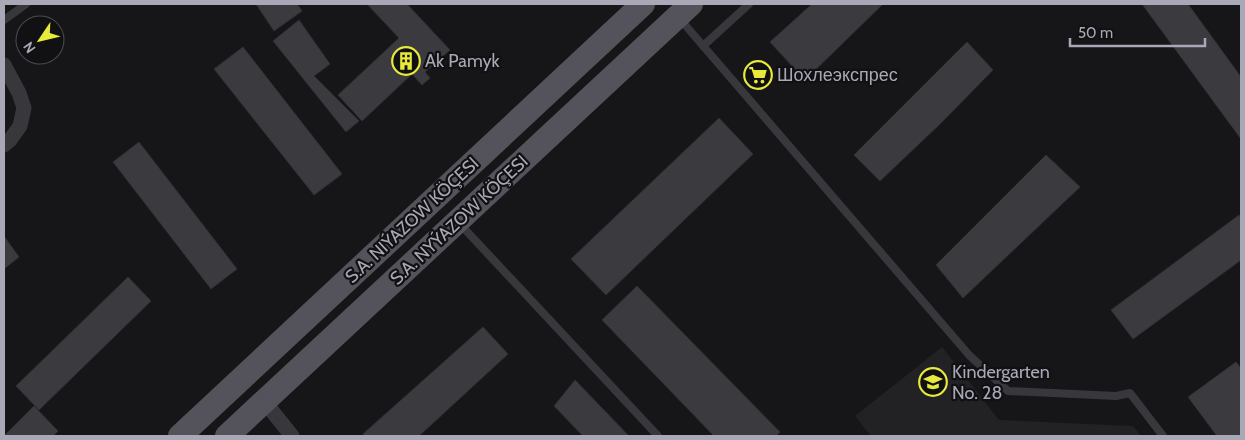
<svg xmlns="http://www.w3.org/2000/svg" width="1245" height="440" font-family="Cabin,sans-serif">
	<rect width="100%" height="100%" fill="#161517"/>
	<path fill="#222124" d="M942 347 999 420 1133 426 1141 436H871L855 416Z"/>
	<path fill="#3b3a3f" stroke="#312f33" d="M256 4H297L302 11 274 31Z
		M367 4H407L450 50 425 72 430 78 422 85 412 74 362 121 338 95 399 38Z
		M812 4H883L805 80 770 42Z
		M1142 4H1188L1241 77V139Z
		M299 20 330 64 314 76 359 121 346 132 273 41Z
		M967 42 993 70 940 124 880 181 854 155Z
		M243 47 342 174 314 195 214 69Z
		M719 118 753 154 606 295 571 259Z
		M139 142 237 269 211 289 113 162Z
		M1046 155 1080 187 963 298 936 265Z
		M1239 215 1241 218V260L1133 339 1111 310Z
		M4 236 19 257 4 269Z
		M128 277 151 301 39 410 16 386Z
		M637 286 780 432 776 436H714L602 320Z
		M483 327 508 354 419 436H366L363 434Z
		M1236 362 1241 368V436H1217L1188 397Z
		M575 380 629 436H583L554 406Z
		M34 406 58 431 53 436H4Z"/>
	<g fill="none" stroke-linecap="round" stroke-linejoin="round">
		<path stroke="#38373c" stroke-width="8" d="M680 19 969 355 1008 391 1116 396 1130 393 1163 436
			M4 20 26 4
			M703 46 749 4
			M459 223 658 436"/>
		<path stroke="#38373c" stroke-width="15" d="M4 65 19 93 24 108 20 126 10 140 4 145
			M264 401 292 436"/>
		<path stroke="#54535b" stroke-width="24" d="M180 436 643 4
			M227 436 691 4"/>
	</g>
	<defs>
		<symbol id="building-ring" viewBox="-11 -11 22 22"><circle r="9.5" fill="#111012" stroke="#e7ea3b" stroke-width="1.5"/><path d="M-4-6H4V6H1V3H-1V6H-4ZM-2.5-4.3h1.7v1.8h-1.7ZM.8-4.3h1.7v1.8H.8ZM-2.5-1h1.7V.8h-1.7ZM.8-1h1.7V.8H.8Z" fill="#e7ea3b"/></symbol>
		<symbol id="supermarket-ring" viewBox="-11 -11 22 22"><circle r="9.5" fill="#111012" stroke="#e7ea3b" stroke-width="1.5"/><path d="M-6-5.5h2.5l.6 2H6L4.5 2H-2.5L-4.4-4H-6ZM-1.5 3.2a1.3 1.3 0 1 0 .1 0ZM3 3.2a1.3 1.3 0 1 0 .1 0Z" fill="#e7ea3b"/></symbol>
		<symbol id="school-ring" viewBox="-11 -11 22 22"><circle r="9.5" fill="#111012" stroke="#e7ea3b" stroke-width="1.5"/><path d="M0-5L7-2L0 1L-7-2ZM-4 1L0 2.5L4 1V4Q0 6-4 4Z" fill="#e7ea3b"/></symbol>
	</defs>
	<g fill-rule="evenodd">
		<use href="#building-ring" x="390" y="45" width="32" height="32"/>
		<use href="#supermarket-ring" x="742" y="59" width="32" height="32"/>
		<use href="#school-ring" x="917" y="366" width="32" height="32"/>
	</g>
	<g text-anchor="middle" stroke-width="4.5" stroke-linejoin="round" paint-order="stroke">
		<g font-size="18" fill="#a9a8b7" stroke="#111012" text-anchor="start">
			<text x="425" y="67">Ak Pamyk</text>
			<text x="777" y="81">Шохлеэкспрес</text>
			<text x="952" y="378">Kindergarten<tspan x="952" dy="21">No. 28</tspan></text>
		</g>
		<g font-size="18" fill="#a9a8b7" stroke="#111012">
			<text transform="translate(412 220) rotate(-43)" y="6">S.A. NIÝAZOW KÖÇESI</text>
			<text transform="translate(459 220) rotate(-43)" y="6">S.A. NYÝAZOW KÖÇESI</text>
		</g>
	</g>
	<rect width="1245" height="440" fill="none" stroke="#a9a8b7" stroke-width="10"/>
	<g transform="translate(40 40) rotate(235)"><circle r="24" fill="#111012" stroke="#4e4d54"/>
	<path d="M0-4L9 19L0 12L-9 19Z" fill="#e7ea3b"/>
	<text y="-8" font-size="14" font-weight="bold" text-anchor="middle" fill="#a9a8b7">N</text>
	</g>
	<path d="M1070 38v8h135v-8" fill="none" stroke="#a9a8b7" stroke-width="2.5"/>
	<text x="1078" y="38" font-size="15" fill="#a9a8b7" stroke="#111012" stroke-width="4" paint-order="stroke">50 m</text>
</svg>
